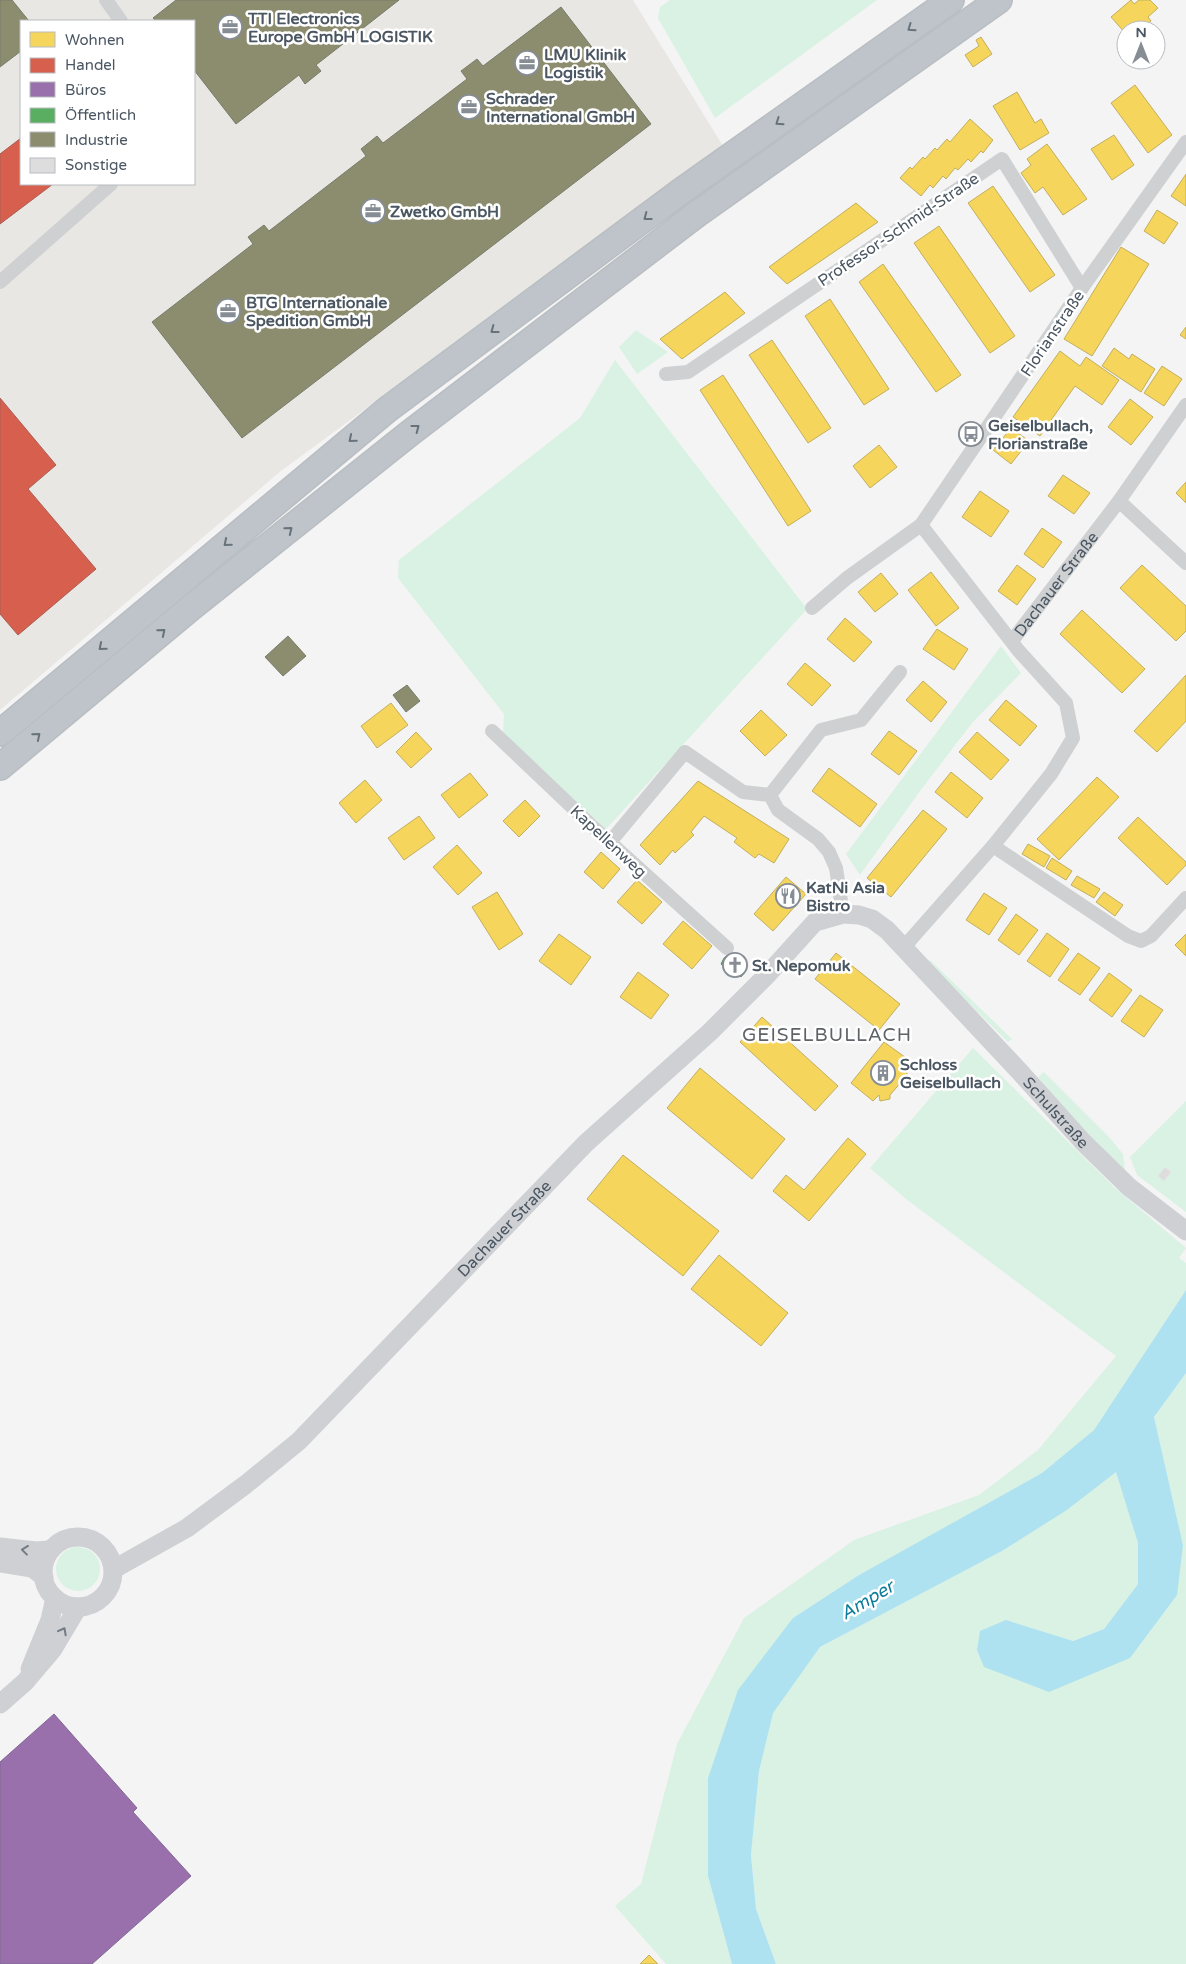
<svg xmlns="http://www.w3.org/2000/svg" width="1186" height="1964" font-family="'Varela Round',sans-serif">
	<rect width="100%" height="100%" fill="#f4f4f4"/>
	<path fill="#e8e7e3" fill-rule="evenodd" d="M0 0H633L723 146 281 471 0 710ZM21 21H194V184H21Z"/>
	<path fill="#d9f2e3" d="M670 0H877L715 118 658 18 660 7Z
		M636 330 668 352 637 374 619 347Z
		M615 360 807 609 606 829 503 734 504 714 398 578 399 560 580 418Z
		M1001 646 1021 673 972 723 920 791 860 875 846 854Z
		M930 960 1012 1039 1008 1042 928 963Z
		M973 1048 1114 1187 1186 1248 1179 1258 1186 1263V1290L1094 1430 1042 1473 859 1575 793 1618 708 1778V1876L732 1964H666L615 1906 641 1884 677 1744 744 1618 854 1540 979 1495 1038 1450 1116 1356 906 1199 870 1168Z
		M1044 1072 1109 1137 1123 1154 1125 1171C1093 1142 1064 1111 1038 1077Z
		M1186 1101V1212L1137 1175 1130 1157Z
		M1186 1373V1964H776L756 1909 751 1855 759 1771 772 1713 820 1647 1002 1551 1067 1510 1116 1471 1138 1543V1584L1104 1629 1072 1641 1006 1620 1049 1692 1183 1545 1154 1417Z
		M56 1569a22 22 0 1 1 44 0a22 22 0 1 1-44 0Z"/>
	<path fill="#aee2f0" d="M1186 1290V1373L1154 1417 1183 1545 1177 1595 1130 1658 1049 1692 984 1667 977 1650 980 1631 1006 1620 1073 1641 1104 1629 1138 1584V1543L1116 1472 1067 1510 1002 1551 820 1647 773 1713 759 1771 751 1855 756 1909 776 1964H732L708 1876V1778L738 1690 793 1618 859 1575 1042 1473 1094 1430Z"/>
	<path fill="#f6d55c" stroke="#c2af5e" d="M1131 0 1134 4 1139 0H1150L1158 8 1148 17 1151 21 1141 30H1126V34L1111 17Z
		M981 37 992 54 973 67 965 55 979 46 976 40Z
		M1135 85 1172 135 1148 153 1111 103Z
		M1017 92 1035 123 1041 119 1049 133 1020 150 993 106Z
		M970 119 993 140 983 153 981 151 971 162 968 159 958 170 955 168 946 179 943 176 933 188 930 185 921 196 900 178 910 167 912 169 923 157 925 159 935 148 937 150 947 139 950 142Z
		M1114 135 1134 165 1112 180 1091 149Z
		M1047 144 1087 199 1063 215 1043 187 1035 193 1021 173 1031 165 1027 159Z
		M1186 174V206L1171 196Z
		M993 186 1055 275 1030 292 968 203Z
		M856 203 878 222 787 284 769 267Z
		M1157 210 1178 223 1164 244 1144 231Z
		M939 226 1015 336 990 353 914 243Z
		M1121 247 1149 264 1092 356 1064 339Z
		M883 264 961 375 936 392 859 282Z
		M725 292 745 313 682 359 660 339Z
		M830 299 889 389 864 405 805 316Z
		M1186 327V339L1180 335Z
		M772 340 831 428 808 443 749 355Z
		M1114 348 1129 359 1132 354 1155 369 1141 392 1102 366Z
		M1060 351 1080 366 1086 357 1119 380 1102 405 1075 386 1040 436 1013 417Z
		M1162 366 1182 379 1164 406 1144 393Z
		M723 375 811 511 788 526 700 390Z
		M1130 399 1153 417 1131 445 1108 427Z
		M1011 428 1029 441 1011 464 993 450Z
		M879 445 897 467 870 488 853 466Z
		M1063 475 1090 493 1074 514 1048 496Z
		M1186 482V503L1176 493Z
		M980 491 1009 511 991 537 962 517Z
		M1042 528 1062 542 1043 568 1024 554Z
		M1017 565 1036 579 1017 605 998 591Z
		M1142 565 1186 606V631L1176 641 1120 588Z
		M931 572 959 608 936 626 908 590Z
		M881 573 898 594 875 612 858 592Z
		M1082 610 1145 669 1122 693 1060 634Z
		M845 618 872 642 854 662 827 639Z
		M937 629 968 649 954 670 923 649Z
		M805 663 831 685 812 706 787 684Z
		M1186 675V721L1157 752 1134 731Z
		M923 681 947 702 931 722 906 700Z
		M1006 700 1037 726 1020 746 989 720Z
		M391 703 408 725 377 748 361 726Z
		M761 710 787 735 765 756 740 731Z
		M889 731 917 751 899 775 871 754Z
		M416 732 432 749 411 768 396 752Z
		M977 732 1009 760 991 780 959 752Z
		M829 768 877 804 860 827 812 791Z
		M951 772 983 798 967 818 935 792Z
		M470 773 488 795 459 818 441 795Z
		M1097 777 1119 797 1059 860 1037 839Z
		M365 780 382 800 356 823 339 803Z
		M698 781 789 839 774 863 759 854 755 858 734 842 737 838 704 816 691 832 694 835 675 853 673 850 660 865 640 845Z
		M525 800 540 816 519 837 503 821Z
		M923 810 947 829 891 897 867 878Z
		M419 816 435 838 404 860 388 838Z
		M1138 817 1186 862V865L1167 885 1118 838Z
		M1028 844 1050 856 1044 867 1022 854Z
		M457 845 482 873 458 895 433 867Z
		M601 852 620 869 603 889 584 872Z
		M1052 858 1072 871 1066 880 1046 868Z
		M1077 876 1100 889 1094 898 1071 885Z
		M786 877 806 894 773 931 754 914Z
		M637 880 662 902 642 924 617 902Z
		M497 892 523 934 499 950 472 907Z
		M1104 892 1123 905 1115 916 1096 902Z
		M984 893 1007 908 989 935 966 920Z
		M1016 914 1038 930 1019 955 998 940Z
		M683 921 712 946 692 969 663 944Z
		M1047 933 1069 949 1050 977 1027 961Z
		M559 934 591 957 571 985 539 961Z
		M1186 934V956L1175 945Z
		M836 953 900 1004 879 1030 815 979Z
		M1078 953 1100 968 1080 995 1058 980Z
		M638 972 669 995 651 1019 620 997Z
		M1109 973 1132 990 1112 1017 1089 1000Z
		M1140 995 1163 1010 1144 1037 1121 1021Z
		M762 1017 838 1086 815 1111 740 1042Z
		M884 1042 909 1060 902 1069H907V1078L903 1080 890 1095V1099L880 1101 879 1095 873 1101 851 1083Z
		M700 1068 785 1139 752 1179 667 1108Z
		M848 1138 866 1154 809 1221 773 1191 786 1175 804 1190Z
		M623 1155 719 1231 683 1276 587 1199Z
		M719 1255 788 1313 761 1346 691 1289Z
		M649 1955 658 1964H640Z"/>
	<path fill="#d6604d" stroke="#ac5d53" d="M21 138V184H53L0 224V154Z
		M0 398 56 465 28 489 96 569 18 635 0 614Z"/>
	<path fill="#9970ab" stroke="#816895" d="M54 1714 137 1808 133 1812 191 1876 92 1964H0V1762Z"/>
	<path fill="#5aae61" stroke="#559461" d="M730 954 744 968 741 971 744 973 741 977 738 974 734 977 721 964 724 958Z"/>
	<path fill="#8c8c6e" stroke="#787c6a" d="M0 0H12L29 21H21V51L0 67Z
		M176 0H399L316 65 321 71 305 84 299 75 236 124 194 70V21H156L153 18Z
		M561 7 651 124 242 438 152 322 253 244 248 237 264 225 269 231 366 156 361 149 377 136 383 143 467 79 461 71 477 59 483 66Z
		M288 636 306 656 283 676 265 657Z
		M407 685 420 701 406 712 393 695Z"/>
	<path fill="#ddddde" stroke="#e5e6e7" d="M1165 1167 1171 1172 1164 1181 1158 1176Z"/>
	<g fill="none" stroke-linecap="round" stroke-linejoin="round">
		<defs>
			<path id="highway" d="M0 733 388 409 680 192 951 0
				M0 767 193 606 410 433 697 214 999 0"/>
		</defs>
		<use href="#highway" stroke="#b9bec3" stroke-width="28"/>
		<g stroke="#ced0d2" stroke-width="14">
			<path d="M106 0 121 21"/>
			<path d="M0 282 111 184"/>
			<path d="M666 374 688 372 1002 159 1082 288"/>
			<path d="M1119 501 1186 563"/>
			<path d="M812 608 847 578 921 525 1082 288 1186 142"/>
			<path id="s1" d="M1012 641 1119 501 1186 405"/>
			<path d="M492 731 593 827 727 948"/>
			<path d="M770 795 821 730 861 720 900 672"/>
			<path d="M610 842 685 752 743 792 770 795 778 810 818 839 829 852 836 868 843 914"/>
			<path d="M993 846 1128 936 1141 941 1151 936 1186 898"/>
			<path d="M904 947 993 846 1051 774 1073 738 1066 703 1018 650 921 525"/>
		</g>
		<g stroke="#ced0d4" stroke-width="19">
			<circle cx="78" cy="1572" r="35"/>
			<path d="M0 1547 36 1551 50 1550"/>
			<path d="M0 1563 32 1568 44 1577"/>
			<path id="s2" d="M114 1569 187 1528 245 1485 299 1441 586 1143 710 1032 768 974 815 922 843 914 859 915 872 919 887 930 1020 1072 1083 1142 1129 1187 1186 1231"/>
			<path d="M30 1669 50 1620 55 1598"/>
			<path d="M0 1704 25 1682 53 1649 78 1607"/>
		</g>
		<use href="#highway" stroke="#bec4c9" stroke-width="25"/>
	</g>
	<defs><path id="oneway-chevron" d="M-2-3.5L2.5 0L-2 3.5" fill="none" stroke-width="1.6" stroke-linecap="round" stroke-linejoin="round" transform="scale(1.25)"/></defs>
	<g stroke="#67727b">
		<use href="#oneway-chevron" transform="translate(911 28) rotate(145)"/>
		<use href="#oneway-chevron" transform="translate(779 122) rotate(145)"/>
		<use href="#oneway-chevron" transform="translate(647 217) rotate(143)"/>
		<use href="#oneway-chevron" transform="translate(494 330) rotate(143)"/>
		<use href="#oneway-chevron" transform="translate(416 428) rotate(-37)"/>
		<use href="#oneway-chevron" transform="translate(352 439) rotate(140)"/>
		<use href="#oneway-chevron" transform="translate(289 530) rotate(-39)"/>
		<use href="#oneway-chevron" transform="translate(227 543) rotate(140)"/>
		<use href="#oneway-chevron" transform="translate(162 632) rotate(-40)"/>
		<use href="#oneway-chevron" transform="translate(102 647) rotate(140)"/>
		<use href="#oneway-chevron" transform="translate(37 736) rotate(-40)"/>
	</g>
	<g stroke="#727b84">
		<use href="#oneway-chevron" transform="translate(25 1550) rotate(-173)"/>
		<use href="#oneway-chevron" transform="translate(63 1631) rotate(-62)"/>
	</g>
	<defs>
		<symbol id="office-ring" viewBox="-11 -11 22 22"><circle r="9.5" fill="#fff" stroke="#868d94" stroke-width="1.5"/><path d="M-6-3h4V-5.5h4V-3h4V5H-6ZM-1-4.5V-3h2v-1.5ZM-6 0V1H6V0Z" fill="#868d94"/></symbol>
		<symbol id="bus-ring" viewBox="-11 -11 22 22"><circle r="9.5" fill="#fff" stroke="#868d94" stroke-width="1.5"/><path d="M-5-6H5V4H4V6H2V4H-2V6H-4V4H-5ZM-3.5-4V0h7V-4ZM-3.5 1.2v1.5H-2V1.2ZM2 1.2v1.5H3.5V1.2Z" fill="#868d94"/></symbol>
		<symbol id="restaurant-ring" viewBox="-11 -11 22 22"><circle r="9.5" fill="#fff" stroke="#868d94" stroke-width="1.5"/><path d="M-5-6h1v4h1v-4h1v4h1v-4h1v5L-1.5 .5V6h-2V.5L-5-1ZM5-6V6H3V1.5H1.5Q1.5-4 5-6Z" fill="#868d94"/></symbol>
		<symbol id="church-ring" viewBox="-11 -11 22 22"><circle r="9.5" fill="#fff" stroke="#868d94" stroke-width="1.5"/><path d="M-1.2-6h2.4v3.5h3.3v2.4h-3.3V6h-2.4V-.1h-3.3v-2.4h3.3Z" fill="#868d94"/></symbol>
		<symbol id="building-ring" viewBox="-11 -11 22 22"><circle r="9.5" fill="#fff" stroke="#868d94" stroke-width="1.5"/><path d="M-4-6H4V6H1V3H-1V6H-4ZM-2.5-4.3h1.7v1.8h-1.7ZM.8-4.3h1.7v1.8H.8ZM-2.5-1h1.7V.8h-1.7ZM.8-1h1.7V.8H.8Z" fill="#868d94"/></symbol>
	</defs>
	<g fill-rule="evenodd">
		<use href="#office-ring" x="216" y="13" width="28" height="28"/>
		<use href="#office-ring" x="513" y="49" width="28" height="28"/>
		<use href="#office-ring" x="455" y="93" width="28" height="28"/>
		<use href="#office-ring" x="359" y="197" width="28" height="28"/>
		<use href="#office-ring" x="214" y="297" width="28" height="28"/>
		<use href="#bus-ring" x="957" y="420" width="28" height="28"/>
		<use href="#restaurant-ring" x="774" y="882" width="28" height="28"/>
		<use href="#church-ring" x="721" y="951" width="28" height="28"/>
		<use href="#building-ring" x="869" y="1059" width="28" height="28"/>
	</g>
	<g text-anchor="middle" stroke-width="5" stroke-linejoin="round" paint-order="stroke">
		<g font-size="16" font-weight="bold" fill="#4a5661" stroke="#fff" text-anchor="start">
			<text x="248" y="24">TTI Electronics<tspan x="248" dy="18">Europe GmbH LOGISTIK</tspan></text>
			<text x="544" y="60">LMU Klinik<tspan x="544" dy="18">Logistik</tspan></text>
			<text x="486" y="104">Schrader<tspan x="486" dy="18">International GmbH</tspan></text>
			<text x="390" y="217">Zwetko GmbH</text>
			<text x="246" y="308">BTG Internationale<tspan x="246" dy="18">Spedition GmbH</tspan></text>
			<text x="988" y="431">Geiselbullach,<tspan x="988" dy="18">Florianstraße</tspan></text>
			<text x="806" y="893">KatNi Asia<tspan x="806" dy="18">Bistro</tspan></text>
			<text x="752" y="971">St. Nepomuk</text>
			<text x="900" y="1070">Schloss<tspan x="900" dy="18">Geiselbullach</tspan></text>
		</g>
		<g font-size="16" fill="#4a5661" stroke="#fff">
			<text transform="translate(898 229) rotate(-34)" y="6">Professor-Schmid-Straße</text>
			<text transform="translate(1052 333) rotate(-56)" y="6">Florianstraße</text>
			<text dy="6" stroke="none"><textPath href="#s1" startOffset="72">Dachauer Straße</textPath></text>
			<text transform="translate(609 841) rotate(43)" y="6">Kapellenweg</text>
			<text dy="6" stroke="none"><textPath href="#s2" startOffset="1284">Schulstraße</textPath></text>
			<text dy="6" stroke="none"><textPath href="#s2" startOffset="521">Dachauer Straße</textPath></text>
		</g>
		<g font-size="18" font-style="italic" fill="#0c7c9b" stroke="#fff">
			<text transform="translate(867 1600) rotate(-31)" y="6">Amper</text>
		</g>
		<g font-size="19" letter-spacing="1" fill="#5f6368" stroke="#fff">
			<text x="827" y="1041">GEISELBULLACH</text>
		</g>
	</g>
	<rect x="20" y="20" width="175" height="165" fill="#ffffff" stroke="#b7bbc0"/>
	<rect x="30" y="32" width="25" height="15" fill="#f6d55c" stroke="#b7bbc0"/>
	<text x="65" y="45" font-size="15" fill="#4a5661">Wohnen</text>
	<rect x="30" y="58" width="25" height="15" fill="#d6604d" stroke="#b7bbc0"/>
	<text x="65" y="70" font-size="15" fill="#4a5661">Handel</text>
	<rect x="30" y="82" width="25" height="15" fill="#9970ab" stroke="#b7bbc0"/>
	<text x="65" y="95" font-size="15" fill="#4a5661">Büros</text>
	<rect x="30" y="108" width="25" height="15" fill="#5aae61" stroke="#b7bbc0"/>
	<text x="65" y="120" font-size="15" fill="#4a5661">Öffentlich</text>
	<rect x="30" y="132" width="25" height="15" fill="#8c8c6e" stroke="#b7bbc0"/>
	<text x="65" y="145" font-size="15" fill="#4a5661">Industrie</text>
	<rect x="30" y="158" width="25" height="15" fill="#ddddde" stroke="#b7bbc0"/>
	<text x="65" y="170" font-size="15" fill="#4a5661">Sonstige</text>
	<g transform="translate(1141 45)"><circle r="24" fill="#ffffff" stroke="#b7bbc0"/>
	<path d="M0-4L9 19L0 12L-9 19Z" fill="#868d94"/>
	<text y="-8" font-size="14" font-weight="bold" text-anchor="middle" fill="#4a5661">N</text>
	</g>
</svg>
